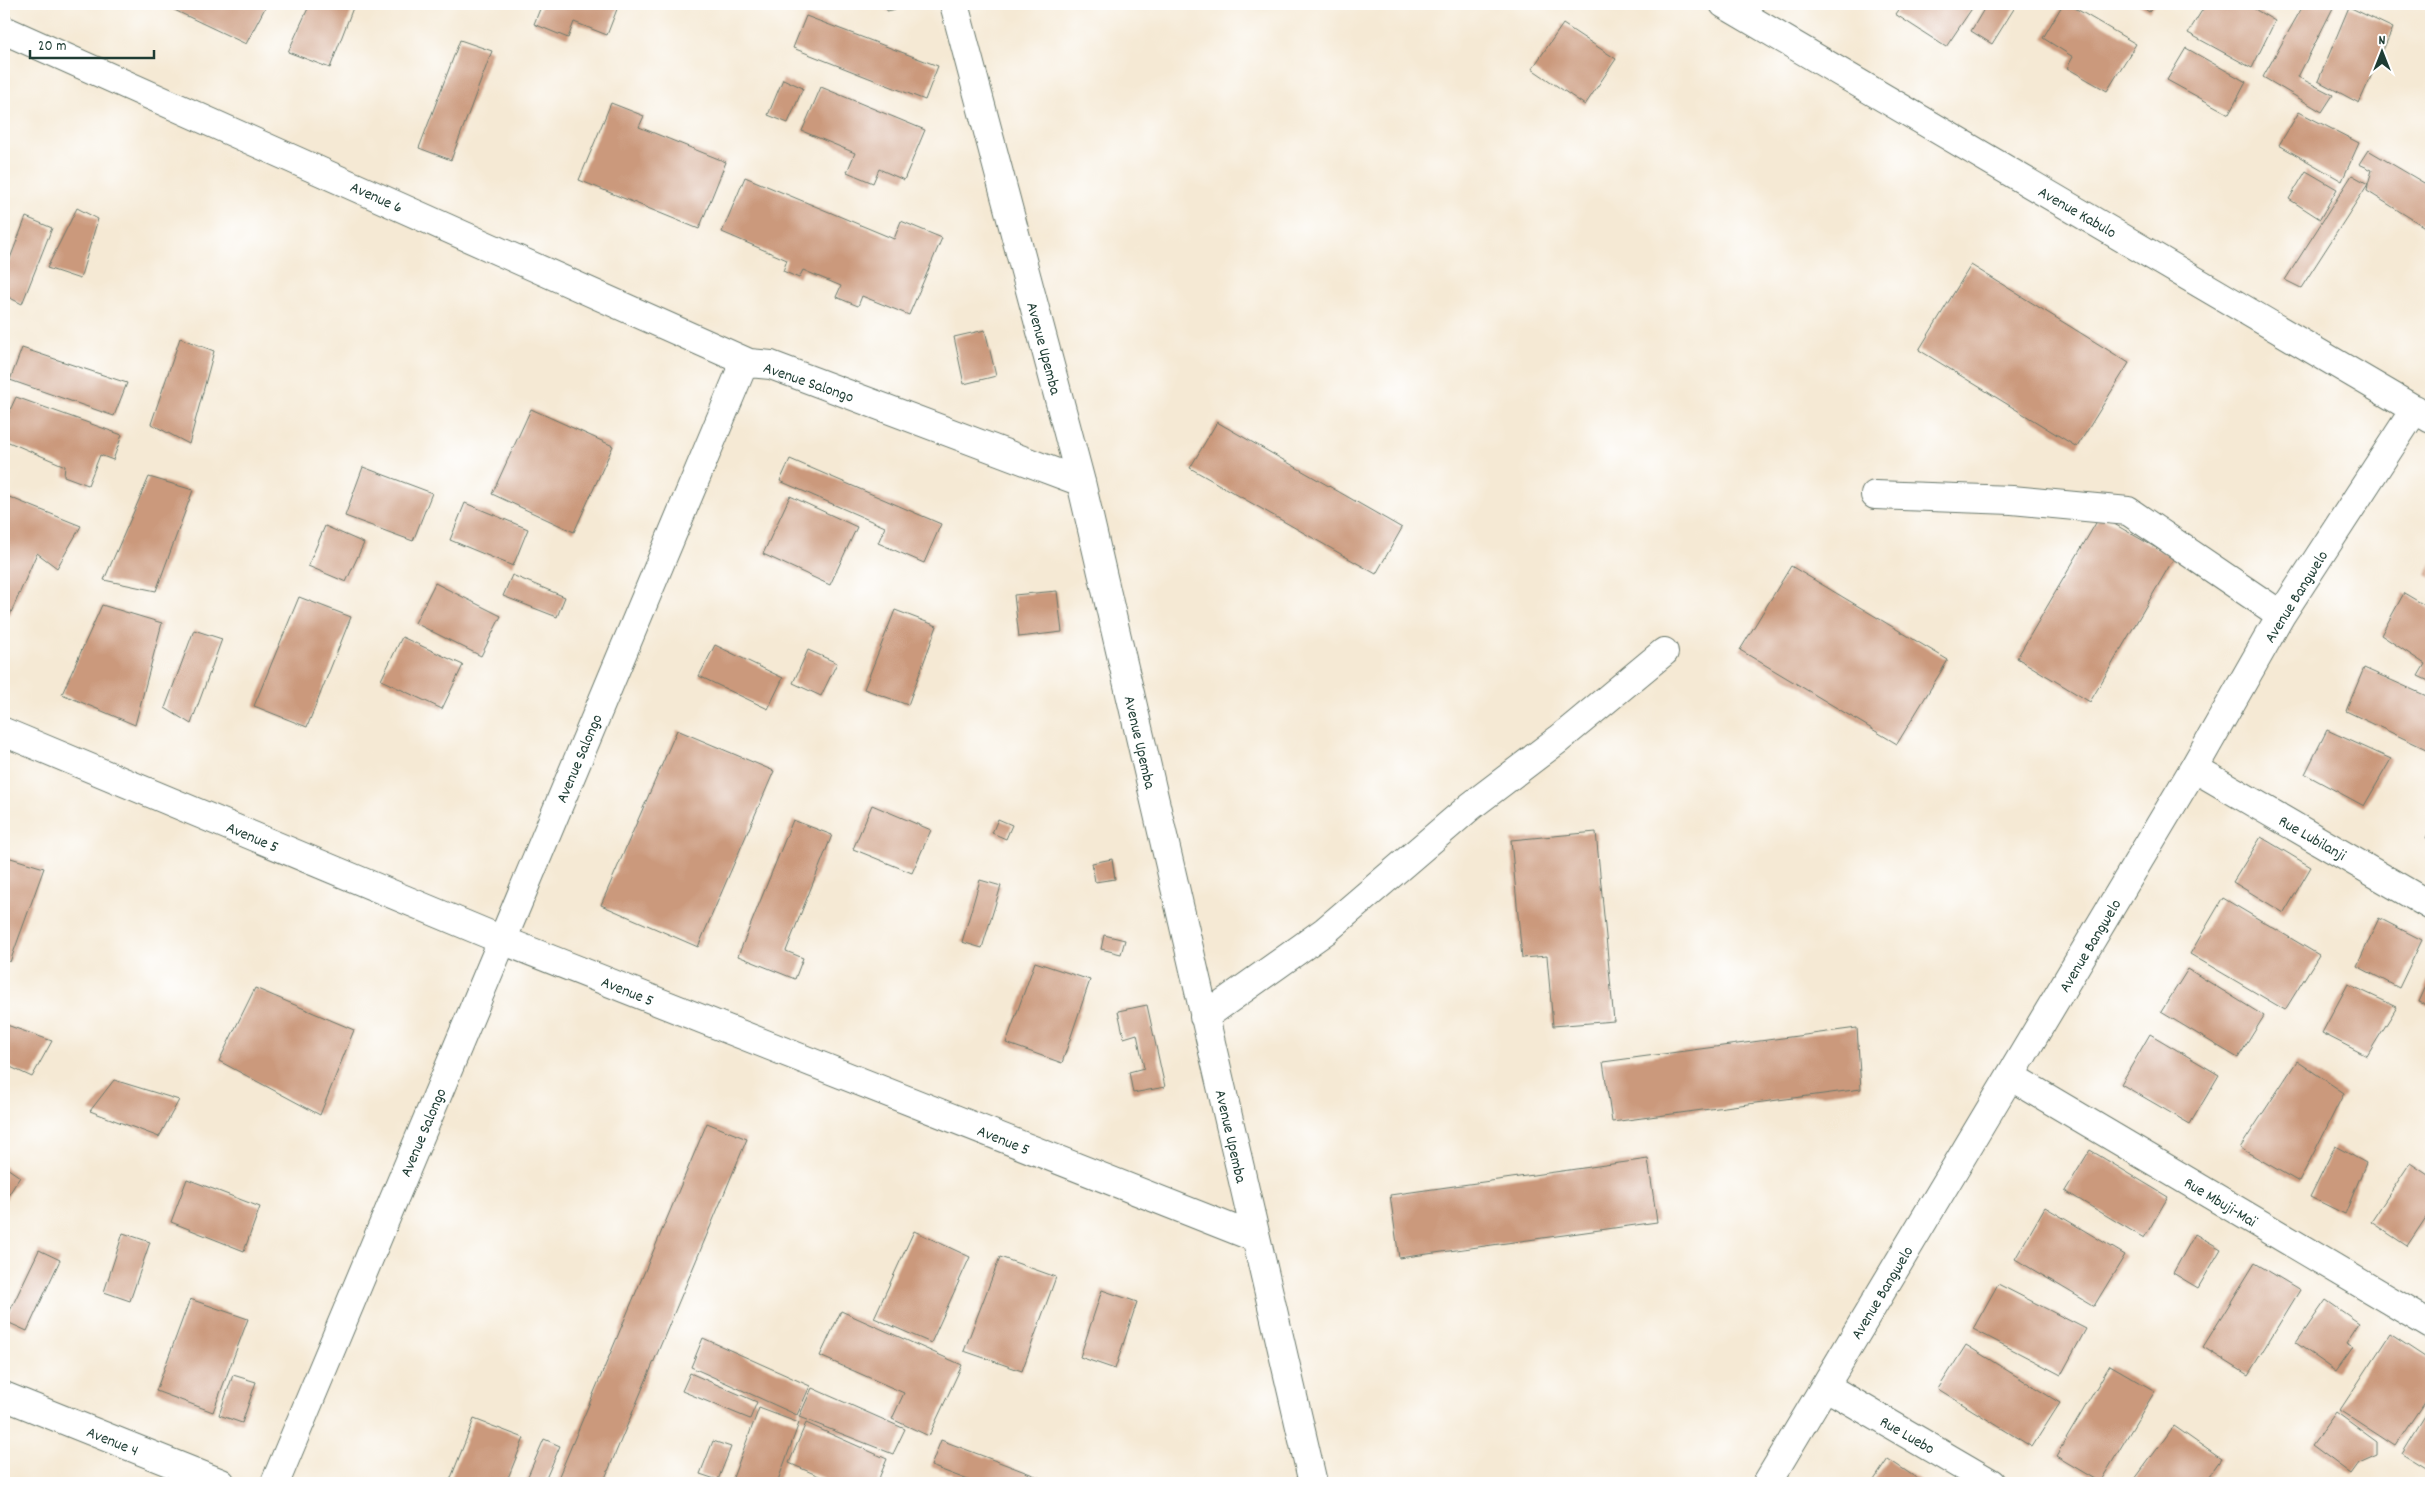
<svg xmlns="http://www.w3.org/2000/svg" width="2435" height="1487" font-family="Dekko,sans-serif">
	<rect width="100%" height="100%" fill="#fff"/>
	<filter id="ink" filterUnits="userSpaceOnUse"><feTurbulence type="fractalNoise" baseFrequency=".02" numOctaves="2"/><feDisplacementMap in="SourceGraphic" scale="10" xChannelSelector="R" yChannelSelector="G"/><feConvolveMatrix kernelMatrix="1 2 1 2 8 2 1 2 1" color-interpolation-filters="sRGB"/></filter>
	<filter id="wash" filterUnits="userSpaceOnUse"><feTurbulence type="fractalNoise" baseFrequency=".0096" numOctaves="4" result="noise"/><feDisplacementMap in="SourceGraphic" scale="20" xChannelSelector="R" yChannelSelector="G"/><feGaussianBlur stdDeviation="1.12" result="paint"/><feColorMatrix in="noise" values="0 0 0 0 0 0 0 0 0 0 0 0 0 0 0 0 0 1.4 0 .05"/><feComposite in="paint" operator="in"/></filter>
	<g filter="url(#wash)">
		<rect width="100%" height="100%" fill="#f5e9d4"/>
		<g id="blocks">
			<path fill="#cb997c" d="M169 4H267L246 44 168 7Z
				M310 4 354 5 330 68 288 52Z
				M542 4H619L607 35 574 22 568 38 534 24Z
				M886 4H916V5L887 11Z
				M1902 4H1975L1946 47 1895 14Z
				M1987 4H2017L1992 44 1971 31Z
				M2063 4H2068L2136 44 2107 91 2067 68 2073 57 2043 38Z
				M2138 4H2155L2149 12Z
				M2206 4H2246L2275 21 2252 68 2188 33Z
				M2304 4H2335L2298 77 2333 95 2322 112 2263 77Z
				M2349 7 2393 28 2359 103 2318 81Z
				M806 16 938 66 925 100 793 48Z
				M1563 24 1616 59 1585 105 1532 69Z
				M460 40 492 51 451 160 419 148Z
				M2186 48 2246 82 2229 114 2167 80Z
				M783 79 803 88 788 123 768 115Z
				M821 87 925 130 904 180 879 169 873 183 847 172 855 153 802 131Z
				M611 103 644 116 639 127 726 162 699 229 579 180Z
				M2299 112 2359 143 2342 181 2279 145Z
				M2368 150 2431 187V231L2367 191 2368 184 2301 288 2285 280 2352 175 2368 184 2372 170 2359 164Z
				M2306 171 2337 189 2320 219 2289 199Z
				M745 177 894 239 901 221 942 238 909 315 862 296 858 306 836 297 841 286 803 270 799 278 783 271 787 260 722 232Z
				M77 208 98 219 80 279 47 268Z
				M26 217 52 228 22 304 4 295V274Z
				M1971 265 2129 363 2077 447 1919 350Z
				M985 330 996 376 964 384 954 337Z
				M180 338 214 351 189 444 151 424Z
				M22 348 127 383 114 416 10 380Z
				M16 397 122 435 113 460 100 455 88 485 64 476 65 466 4 440V423Z
				M531 409 613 446 574 532 492 494Z
				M1217 422 1402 528 1376 574 1190 468Z
				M790 459 941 524 924 563 878 543 885 527 780 481Z
				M363 467 432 493 413 541 345 516Z
				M149 477 193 490 156 591 104 580Z
				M4 495 81 526 57 568 37 553 10 615 4 612Z
				M790 496 857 527 830 585 763 554Z
				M465 503 528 529 513 566 450 540Z
				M2100 516 2174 558 2090 702 2017 658Z
				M325 526 364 543 346 582 308 566Z
				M2431 563V578L2426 575Z
				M1791 566 1948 660 1897 744 1740 650Z
				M512 575 565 597 557 617 503 596Z
				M435 583 501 616 481 656 415 623Z
				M1057 591 1062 632 1019 637 1014 595Z
				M2404 593 2431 609V682L2418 676 2425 664 2381 635Z
				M299 597 351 617 307 727 254 706Z
				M102 605 162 623 135 725 62 694Z
				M895 610 937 626 908 705 864 689Z
				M194 630 222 639 191 724 165 708Z
				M402 637 463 665 442 709 381 680Z
				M715 645 783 678 768 709 699 676Z
				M808 650 837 663 821 696 793 683Z
				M2364 668 2431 698V743L2428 750 2346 711Z
				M677 730 774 771 698 947 601 905Z
				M2327 730 2391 759 2364 806 2305 774Z
				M872 805 931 830 912 873 853 849Z
				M998 819 1012 825 1006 839 992 833Z
				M793 820 832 835 786 951 803 958 795 979 738 956Z
				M2431 828V840L2426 838Z
				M1596 832 1614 1021 1553 1026 1547 956 1522 958 1511 840Z
				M2261 837 2311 867 2284 913 2233 882Z
				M4 856 44 868 10 962 4 959Z
				M1112 859 1115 879 1095 882 1092 863Z
				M980 880 1001 886 982 948 962 942Z
				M2223 898 2319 955 2285 1010 2190 954Z
				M2379 918 2422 940 2399 988 2357 966Z
				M1104 935 1125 940 1121 954 1101 949Z
				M1035 962 1090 980 1062 1063 1006 1043Z
				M2188 969 2264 1016 2238 1058 2161 1012Z
				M2431 975V1007L2419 1002Z
				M2348 984 2397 1007 2367 1056 2322 1033Z
				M255 988 354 1030 320 1115 219 1061Z
				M1147 1005 1165 1087 1133 1093 1129 1072 1144 1068 1137 1034 1124 1038 1118 1011Z
				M4 1024 52 1041 32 1077 4 1064Z
				M1857 1028 1861 1089 1612 1122 1603 1062Z
				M2150 1034 2219 1075 2190 1124 2121 1084Z
				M2297 1061 2344 1093 2299 1182 2240 1148Z
				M114 1080 179 1100 159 1137 90 1111Z
				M707 1123 747 1139 603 1483H556Z
				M2335 1146 2366 1163 2345 1214 2310 1197Z
				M2090 1150 2168 1197 2144 1238 2065 1191Z
				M1648 1159 1657 1222 1399 1258 1390 1195Z
				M2410 1163 2431 1177V1210L2407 1246 2371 1222Z
				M4 1166 20 1177 6 1199 4 1198Z
				M187 1179 260 1207 244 1251 171 1222Z
				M2045 1207 2125 1255 2094 1306 2015 1259Z
				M914 1231 970 1257 931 1343 874 1318Z
				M123 1233 150 1242 130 1301 104 1292Z
				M2195 1234 2221 1249 2198 1288 2173 1273Z
				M39 1250 60 1260 27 1331 5 1321Z
				M1000 1257 1056 1277 1022 1371 964 1351Z
				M2255 1263 2300 1290 2248 1375 2203 1347Z
				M1998 1284 2086 1329 2061 1375 1973 1329Z
				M1102 1290 1137 1302 1115 1369 1080 1357Z
				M190 1299 248 1319 213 1412 156 1391Z
				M2326 1300 2359 1323 2346 1343 2353 1347 2336 1371 2296 1343Z
				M841 1311 962 1365 929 1436 892 1419 904 1393 820 1356Z
				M2390 1334 2431 1361V1392L2395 1446 2340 1410Z
				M703 1338 810 1386 797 1415 691 1367Z
				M1966 1345 2060 1403 2032 1447 1938 1389Z
				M2110 1365 2155 1391 2100 1482 2056 1456Z
				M690 1373 757 1402 750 1419 682 1391Z
				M233 1375 256 1382 242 1423 219 1415Z
				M812 1388 905 1429 893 1454 799 1417Z
				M2431 1406V1471L2402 1453Z
				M759 1408 799 1423 777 1483H731Z
				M2336 1412 2377 1442V1455L2359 1463 2351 1474 2312 1445Z
				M474 1419 524 1438 506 1483H449Z
				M806 1423 887 1459 877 1483H835L789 1463Z
				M2174 1426 2221 1459 2204 1483H2132Z
				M544 1439 560 1446 544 1483H525Z
				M941 1440 1054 1483H976L931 1466Z
				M713 1441 731 1447 718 1480 700 1474Z
				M1888 1459 1924 1483H1872Z"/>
		</g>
	</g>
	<g filter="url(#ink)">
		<use href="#blocks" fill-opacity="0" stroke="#6a796c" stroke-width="1"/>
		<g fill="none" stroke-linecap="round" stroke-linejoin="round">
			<defs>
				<path id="minor" d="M954 4 1081 482 1313 1483
					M1724 4 2431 419
					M4 30 749 363
					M1875 495 2012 500 2128 511 2281 615
					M4 732 502 940 1256 1238
					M2194 768 2431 906
					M1204 1017 1325 931 1471 806 1559 739 1664 652
					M2010 1076 2431 1325
					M1825 1386 1991 1483
					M4 1396 221 1483
					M275 1483 741 370 749 363 771 365 1081 482
					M1767 1483 2194 768 2281 615 2415 409"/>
			</defs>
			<use href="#minor" stroke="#6a796c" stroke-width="30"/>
			<use href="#minor" stroke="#fff" stroke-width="28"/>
		</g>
	</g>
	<g text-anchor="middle" stroke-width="4" stroke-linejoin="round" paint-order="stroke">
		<g font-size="16" fill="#1f3d34" stroke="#fff">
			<text transform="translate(377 196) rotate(24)" y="6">Avenue 6</text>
			<text transform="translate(2078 211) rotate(30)" y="6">Avenue Kabulo</text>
			<text transform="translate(1045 348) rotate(75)" y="6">Avenue Upemba</text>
			<text transform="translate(809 381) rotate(19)" y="6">Avenue Salongo</text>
			<text transform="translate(2295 596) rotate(-58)" y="6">Avenue Bangwelo</text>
			<text transform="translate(1141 742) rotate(77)" y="6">Avenue Upemba</text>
			<text transform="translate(578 758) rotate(-67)" y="6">Avenue Salongo</text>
			<text transform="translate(253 836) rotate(23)" y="6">Avenue 5</text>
			<text transform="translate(2313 837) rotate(30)" y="6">Rue Lubilanji</text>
			<text transform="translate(2089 945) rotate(-59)" y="6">Avenue Bangwelo</text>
			<text transform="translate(628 990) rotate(22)" y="6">Avenue 5</text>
			<text transform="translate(422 1132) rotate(-67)" y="6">Avenue Salongo</text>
			<text transform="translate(1232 1136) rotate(77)" y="6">Avenue Upemba</text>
			<text transform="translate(1004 1139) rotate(22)" y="6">Avenue 5</text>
			<text transform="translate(2221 1201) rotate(31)" y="6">Rue Mbuji-Maï</text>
			<text transform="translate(1881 1292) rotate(-59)" y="6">Avenue Bangwelo</text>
			<text transform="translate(1908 1434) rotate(30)" y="6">Rue Luebo</text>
			<text transform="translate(113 1440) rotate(22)" y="6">Avenue 4</text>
		</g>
	</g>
	<rect width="2435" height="1487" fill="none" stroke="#fff" stroke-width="20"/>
	<g transform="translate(2382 52)" stroke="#ffffff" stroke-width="4" paint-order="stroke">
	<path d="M0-4L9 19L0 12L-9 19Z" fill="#1f3d34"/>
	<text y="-8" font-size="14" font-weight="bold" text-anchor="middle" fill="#1f3d34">N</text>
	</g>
	<path d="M30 50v8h124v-8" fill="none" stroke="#1f3d34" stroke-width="2.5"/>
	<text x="38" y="50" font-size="15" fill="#1f3d34" stroke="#ffffff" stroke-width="4" paint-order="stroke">20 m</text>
</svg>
